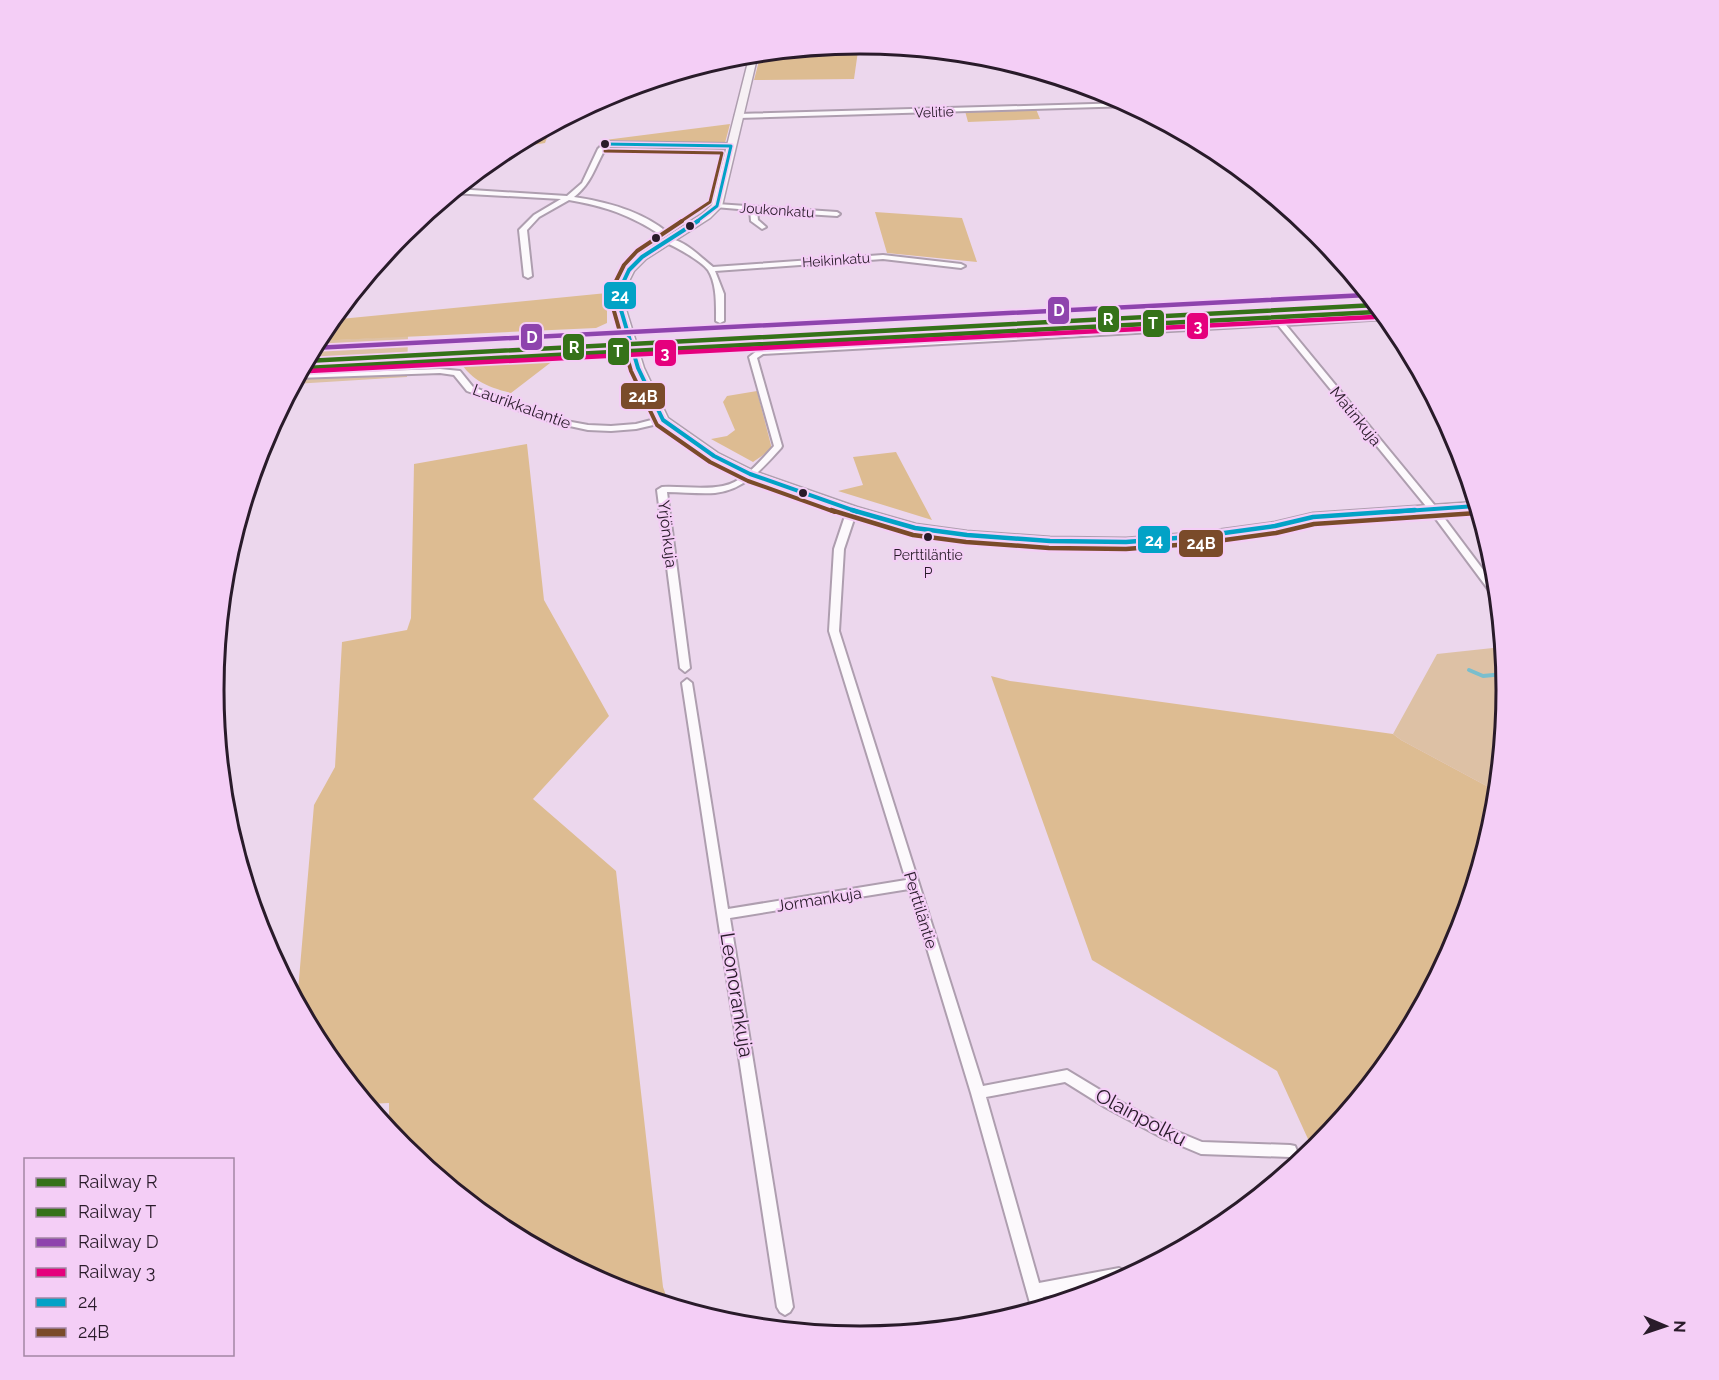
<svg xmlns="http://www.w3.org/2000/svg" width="1719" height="1380" font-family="Raleway,sans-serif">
	<rect width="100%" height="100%" fill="#ecd7ed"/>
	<path fill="#ddc1a5" d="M408 336 407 377 294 384 316 341Z
		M1502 647 1506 690 1496 791 1401 740 1393 734 1437 654Z"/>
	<path fill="#ddbc92" d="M859 44 854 79 754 80 761 53Z
		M1036 109 1040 119 968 122 965 111Z
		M730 124 725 143 605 140Z
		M552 125 545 143 506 149Z
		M875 212 962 218 977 262 887 253Z
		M607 293V323L596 328 316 341 330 320Z
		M595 348 624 358 554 360 511 393C487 387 468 379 457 356Z
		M757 391 772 449 753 462 711 439 727 436 735 430 723 402 727 396Z
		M527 444 544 600 609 716 533 799 616 871 663 1287 669 1304 612 1287 500 1227 402 1147 389 1131V1103L367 1104 322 1049 297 1002 314 805 335 767 342 642 407 630 411 618 414 464Z
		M896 452 932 520 838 491 863 485 853 457Z
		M991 676 1010 681 1393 734 1401 740 1496 791 1494 816 1457 938 1397 1049 1313 1150 1277 1071 1092 960Z"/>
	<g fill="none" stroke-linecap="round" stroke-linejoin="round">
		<path stroke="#7abecd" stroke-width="3" d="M1220 318 1381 312"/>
		<path stroke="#7abecd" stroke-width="4" d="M1469 670 1483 676 1504 674"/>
		<defs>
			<path id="street" d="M1127 103 1132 106 738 118 735 116 738 114Z
				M605 142 731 144 734 146 731 148 607 146C595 165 593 182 574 197 607 202 642 211 668 233L661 235C630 215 605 206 569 200L539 217 527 230 532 276 528 278 524 276 519 230 534 215 561 199 451 193 456 189 567 196 582 183 598 149Z
				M717 204 837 212 840 214 837 216 757 211 758 220 766 227 762 229 751 221 750 210 715 207V205Z
				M664 238C683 238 699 256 713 267L883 255 961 264 965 266 961 268 883 259 715 271 724 294V321L720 323 716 321C716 305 717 284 708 270 701 261 675 246 664 242Z
				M1384 315 1387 319 1286 325 1436 507 1496 587 1497 598 1494 597 1430 511 1278 325 763 354 757 358 782 446 781 448C763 468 744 490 715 493 699 494 683 492 667 492L690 668 685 672 680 668 657 490 662 487C682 486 703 490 723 486 744 482 760 461 774 446L749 357 758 350Z
				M440 369 460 371 473 387 522 406 566 421 588 425 611 426 636 424 663 417 667 420 666 422 636 429 611 431 588 430 565 425 539 418 467 391 454 375 440 373 297 378 299 374Z
				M852 507 857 510 844 549 839 631 983 1086 1067 1070 1115 1099 1173 1130 1202 1142 1290 1145 1295 1146 1297 1151 1295 1156 1290 1157 1201 1154 1163 1138 1105 1107 1065 1082 986 1097 1039 1283 1119 1268 1131 1274 1115 1283 1043 1297 1046 1306 1032 1310 971 1093 909 889 730 918 793 1307 790 1312 785 1315 780 1312 777 1307 682 683 687 679 692 683 728 909 906 880 829 631 834 549 847 510Z"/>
			<path id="secondary" d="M750 54H758L722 206 710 218 646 259 634 271 626 287 624 303 644 368 668 418 718 453 754 471 857 507 916 524 967 531 1050 537 1126 538 1202 532 1275 522 1313 513 1475 502 1477 510 1313 521 1275 530 1202 540 1126 546 1050 545 967 539 915 532 847 513 746 477 710 459 659 423 632 368 614 303 616 287 624 270 638 255 702 214 712 205Z"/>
		</defs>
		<use href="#street" stroke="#ae9eaf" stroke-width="4"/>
		<use href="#secondary" stroke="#ae9eaf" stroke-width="3"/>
		<use href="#street" fill="#fcf9fc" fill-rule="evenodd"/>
		<use href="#secondary" fill="#f6f0f4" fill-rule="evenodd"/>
		<defs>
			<path id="bus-1-far2" d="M605 144 731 146 717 206 696 222"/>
			<path id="bus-1-far1" d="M698 221 642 257 629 270 621 287 619 303 638 368 663 420 714 456 750 474 858 512
				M1392 512 1476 506"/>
			<path id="bus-1" d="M852 510 915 528 967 535 1050 541 1126 542 1202 536 1275 526 1313 517 1415 510"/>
			<path id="bus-2-far2" d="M605 151 722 153 710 202 680 222"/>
			<path id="bus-2-far1" d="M682 221 637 251 624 265 614 285 612 304 631 371 657 425 710 462 748 481 835 512"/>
			<path id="bus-2" d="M831 510 913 535 966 542 1049 548 1126 549 1203 543 1276 533 1314 524 1477 513"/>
		</defs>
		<use href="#bus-1-far2" stroke="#f4cef6" stroke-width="6"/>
		<use href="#bus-1-far1" stroke="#f4cef6" stroke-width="8"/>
		<use href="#bus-1" stroke="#f4cef6" stroke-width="9"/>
		<use href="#bus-2-far2" stroke="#f4cef6" stroke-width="6"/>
		<use href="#bus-2-far1" stroke="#f4cef6" stroke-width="8"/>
		<use href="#bus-2" stroke="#f4cef6" stroke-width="9"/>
		<use href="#bus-1-far2" stroke="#02a2c6" stroke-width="3"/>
		<use href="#bus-1-far1" stroke="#02a2c6" stroke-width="4"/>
		<use href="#bus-1" stroke="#02a2c6" stroke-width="4.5"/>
		<use href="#bus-2-far2" stroke="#7a4b2a" stroke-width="3"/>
		<use href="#bus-2-far1" stroke="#7a4b2a" stroke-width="4"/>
		<use href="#bus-2" stroke="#7a4b2a" stroke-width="4.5"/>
		<defs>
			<path id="rail-1" d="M306 361 1376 305"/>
			<path id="rail-2" d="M306 368 1376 312"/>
			<path id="rail-3" d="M313 348 1367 295"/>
			<path id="rail-4" d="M309 371 1374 317"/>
		</defs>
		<use href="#rail-1" stroke="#f4cef6" stroke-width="8"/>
		<use href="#rail-2" stroke="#f4cef6" stroke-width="8"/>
		<use href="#rail-3" stroke="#f4cef6" stroke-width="8"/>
		<use href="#rail-4" stroke="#f4cef6" stroke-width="8"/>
		<use href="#rail-1" stroke="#357219" stroke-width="4.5"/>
		<use href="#rail-2" stroke="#357219" stroke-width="4.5"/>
		<use href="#rail-3" stroke="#8e44ad" stroke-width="4.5"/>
		<use href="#rail-4" stroke="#e5007d" stroke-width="4.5"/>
	</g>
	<g fill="#291b2a" stroke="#f4cef6" stroke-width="2">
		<circle cx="605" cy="144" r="5"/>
		<circle cx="690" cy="226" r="5"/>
		<circle cx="656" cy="238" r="5"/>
		<circle cx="803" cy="493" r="5"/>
		<circle cx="928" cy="537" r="5"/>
	</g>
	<g text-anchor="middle" stroke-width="4.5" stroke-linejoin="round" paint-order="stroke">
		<g font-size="14" fill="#291b2a" stroke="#f4cef6">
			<text transform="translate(934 112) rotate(-2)" y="5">Velitie</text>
			<text transform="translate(777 210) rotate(4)" y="5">Joukonkatu</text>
			<text transform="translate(836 260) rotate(-4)" y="5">Heikinkatu</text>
		</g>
		<g font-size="14" fill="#291b2a" stroke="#f4cef6">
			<text x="928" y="560">Perttiläntie<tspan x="928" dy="18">P</tspan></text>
		</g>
		<g font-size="16" fill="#291b2a" stroke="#f4cef6">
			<text transform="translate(522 406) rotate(20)" y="6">Laurikkalantie</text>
			<text transform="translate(1356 416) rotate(51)" y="6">Matinkuja</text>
			<text transform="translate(668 534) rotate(83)" y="6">Yrjönkuja</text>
			<text transform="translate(819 899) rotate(-9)" y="6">Jormankuja</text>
			<text transform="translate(921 910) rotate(73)" y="6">Perttiläntie</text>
		</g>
		<g font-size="20" fill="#291b2a" stroke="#f4cef6">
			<text transform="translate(737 995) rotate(81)" y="7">Leonorankuja</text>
			<text transform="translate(1141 1117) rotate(28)" y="7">Olainpolku</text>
		</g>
	</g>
	<path d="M0 0H1719V1380H0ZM224 690a636 636 0 1 1 1272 0a636 636 0 1 1-1272 0Z" fill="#f4cef6" fill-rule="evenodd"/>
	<path fill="none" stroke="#291b2a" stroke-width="3" d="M224 690a636 636 0 1 1 1272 0a636 636 0 1 1-1272 0Z"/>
	<g stroke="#f4cef6" stroke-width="2">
		<rect x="603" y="281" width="34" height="29" rx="6" fill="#02a2c6"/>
		<rect x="1047" y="296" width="23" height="29" rx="6" fill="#8e44ad"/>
		<rect x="1097" y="305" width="23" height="28" rx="6" fill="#357219"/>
		<rect x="1142" y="309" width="23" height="29" rx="6" fill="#357219"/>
		<rect x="1186" y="312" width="23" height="28" rx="6" fill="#e5007d"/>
		<rect x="520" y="323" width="23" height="28" rx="6" fill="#8e44ad"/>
		<rect x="562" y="333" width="23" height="28" rx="6" fill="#357219"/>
		<rect x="607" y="337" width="23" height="29" rx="6" fill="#357219"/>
		<rect x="654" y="339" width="23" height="28" rx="6" fill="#e5007d"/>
		<rect x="620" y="382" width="46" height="28" rx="6" fill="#7a4b2a"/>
		<rect x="1137" y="525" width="34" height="29" rx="6" fill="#02a2c6"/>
		<rect x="1178" y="529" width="46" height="29" rx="6" fill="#7a4b2a"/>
	</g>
	<g font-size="16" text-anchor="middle" font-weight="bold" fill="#fff">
		<text x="620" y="301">24</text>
		<text x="1059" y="316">D</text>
		<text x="1108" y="325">R</text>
		<text x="1153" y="329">T</text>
		<text x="1198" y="332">3</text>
		<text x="532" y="343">D</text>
		<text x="574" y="353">R</text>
		<text x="618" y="357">T</text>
		<text x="665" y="359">3</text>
		<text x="643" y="402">24B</text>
		<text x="1154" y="546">24</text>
		<text x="1201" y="549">24B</text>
	</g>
	<rect x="24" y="1158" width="210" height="198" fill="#f4cef6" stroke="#a386a4" stroke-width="1.5"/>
	<rect x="36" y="1178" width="30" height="9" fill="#357219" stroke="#a386a4" stroke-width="1.5"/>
	<text x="78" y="1188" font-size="18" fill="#291b2a">Railway R</text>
	<rect x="36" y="1208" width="30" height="9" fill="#357219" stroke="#a386a4" stroke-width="1.5"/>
	<text x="78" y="1218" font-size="18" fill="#291b2a">Railway T</text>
	<rect x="36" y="1238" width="30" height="9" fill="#8e44ad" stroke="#a386a4" stroke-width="1.5"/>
	<text x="78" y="1248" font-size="18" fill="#291b2a">Railway D</text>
	<rect x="36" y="1268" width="30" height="9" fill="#e5007d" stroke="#a386a4" stroke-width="1.5"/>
	<text x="78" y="1278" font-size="18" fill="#291b2a">Railway 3</text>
	<rect x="36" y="1298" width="30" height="9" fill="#02a2c6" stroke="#a386a4" stroke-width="1.5"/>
	<text x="78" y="1308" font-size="18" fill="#291b2a">24</text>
	<rect x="36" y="1328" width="30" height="9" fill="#7a4b2a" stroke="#a386a4" stroke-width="1.5"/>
	<text x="78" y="1338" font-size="18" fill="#291b2a">24B</text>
	<g transform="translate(1665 1326) rotate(92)" stroke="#f4cef6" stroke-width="4.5" paint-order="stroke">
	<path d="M0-4.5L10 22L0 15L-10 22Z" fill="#291b2a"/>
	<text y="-9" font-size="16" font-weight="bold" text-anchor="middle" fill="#291b2a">N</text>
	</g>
</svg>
